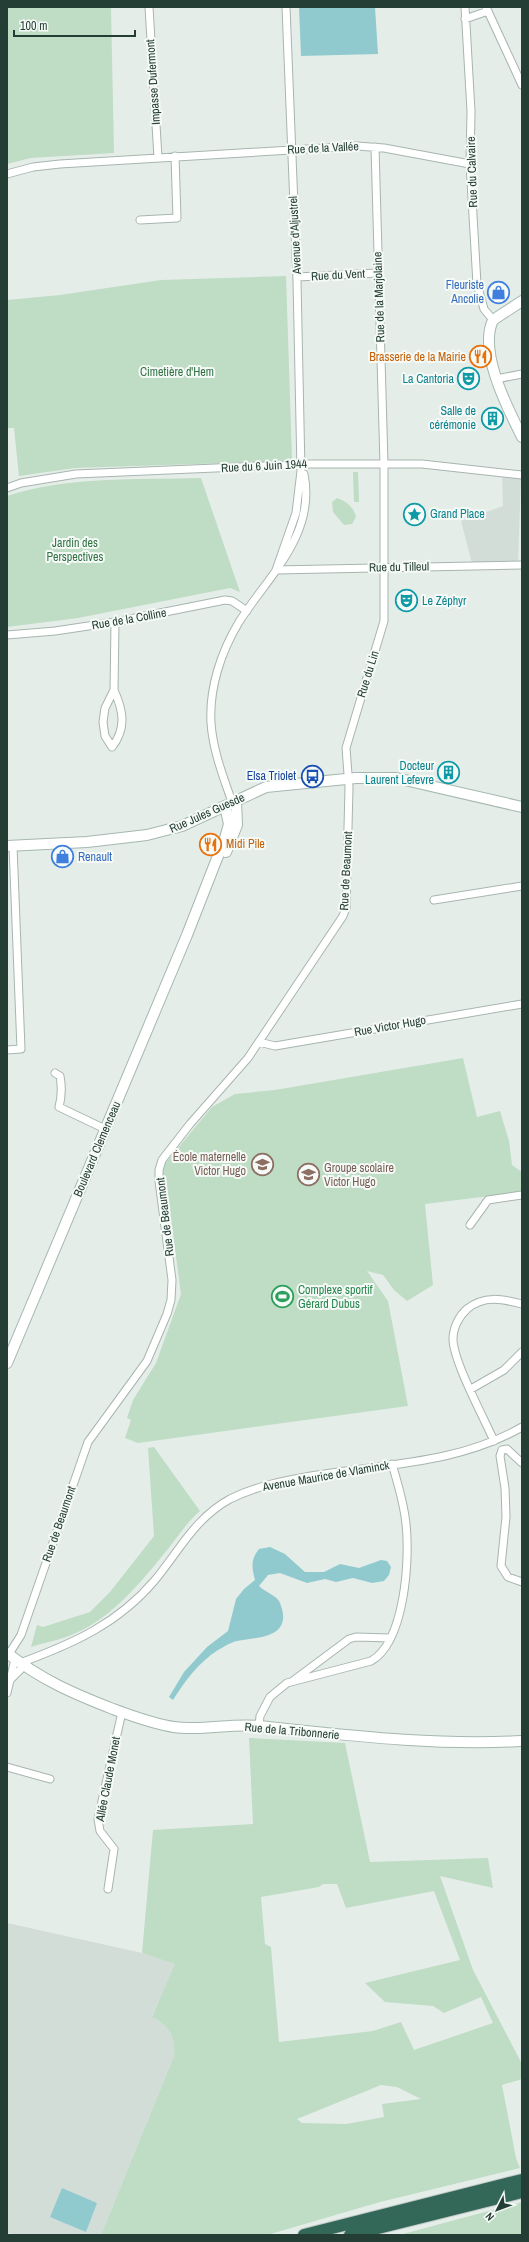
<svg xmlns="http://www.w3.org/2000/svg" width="529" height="2242" font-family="'Archivo Narrow',sans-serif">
	<rect width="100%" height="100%" fill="#e5ede9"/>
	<path fill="#d3ddd8" d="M502 476 521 479 518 563H472L461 521 503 506Z
		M7 1923 142 1953 176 1964 152 2016 169 2029 175 2044 174 2056 101 2235H18L7 2233Z"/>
	<path fill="#bfdcc5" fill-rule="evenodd" d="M7 7H111L114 153 31 158 7 164Z
		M286 276 292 459H290L289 461 75 468 19 476 14 428H7V300L60 295 161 280Z
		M353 472H358L359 502H354Z
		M201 478 240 592 230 588 78 618 7 627V496C69 476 136 480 201 478Z
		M337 498C346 501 354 507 356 517L352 524 344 525 333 512 332 502Z
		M463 1058 477 1117 500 1111 509 1141 512 1165 522 1172V1192L425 1204 433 1285 407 1301 394 1290 383 1275 367 1271 388 1301 408 1406 138 1443 125 1438 131 1420 127 1418 133 1400 156 1363 181 1294 170 1211 161 1173 163 1166 212 1107 235 1094 275 1090Z
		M154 1447 200 1511C185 1524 176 1540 163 1555 136 1588 108 1622 66 1637 55 1641 43 1643 31 1647L37 1625 43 1627 90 1612 110 1592 154 1536 148 1448Z
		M249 1738 345 1743 370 1862 488 1858 493 1888 440 1876 473 1970 522 2064V2079L502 2085 516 2158 520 2168 380 2202 267 2235H101L174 2056C176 2036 169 2026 152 2017L175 1964 142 1953 153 1830 253 1824ZM323 1884H337L346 1908 434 1891 460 1960 365 1983 385 2002 433 2006 444 2013 481 1997 493 2023 414 2050 401 2022 373 2031 279 2042 271 1947 265 1944 261 1897 319 1887ZM381 2085 397 2087 421 2099 382 2104 384 2117 346 2124 302 2123 297 2119Z
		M522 2202V2235L403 2234Z"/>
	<path fill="#91cace" d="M299 7H375L378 54 301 56Z
		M270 1547 285 1554 305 1572H324L340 1564 359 1568 381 1560 387 1561 391 1567 389 1575 384 1581 372 1583 353 1578 336 1582 325 1579 307 1583 280 1573 268 1575 259 1586C265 1592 278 1596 280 1603 294 1638 258 1637 237 1641 231 1642 224 1647 218 1650 198 1663 185 1681 173 1700L169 1697 184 1672 207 1647 228 1631 236 1599 244 1589 255 1580C252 1568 250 1560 259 1549Z
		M62 2188 97 2203 86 2232 50 2217Z"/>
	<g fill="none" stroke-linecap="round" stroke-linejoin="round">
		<defs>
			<path id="street" d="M149 7 158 158
				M465 7 471 111 470 164 477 284 484 309 493 320
				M486 7 522 85
				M465 19 488 11
				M7 174 33 167 60 164 357 146 384 148 470 164
				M140 220 177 218 175 156
				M297 277 378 273
				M496 379 522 374
				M7 488 21 483 76 474 311 464H422L522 475
				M276 570 296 513 301 471 297 280 286 7
				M276 570 522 565
				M7 635 55 631 115 622 225 600 232 601 247 611
				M114 690C123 710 127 728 112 747L105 736 103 722 105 708 114 690 115 622
				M232 802C223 776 213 751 211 723 209 688 221 652 239 622 269 575 316 535 304 474
				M434 900 522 886
				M259 1042 275 1046 522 1004
				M7 1050 21 1049 13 846
				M55 1073 60 1076C62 1087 62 1096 59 1107L105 1129
				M470 1225 488 1200 522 1195
				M471 1389 504 1370 522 1352
				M494 1441C484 1418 453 1361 453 1339 453 1328 459 1316 467 1309 484 1295 502 1299 522 1304
				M502 1450 500 1456 505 1488 506 1517 501 1566 508 1577 522 1582
				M502 1450 507 1449 522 1463
				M9 1654 21 1635 88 1442 147 1361 167 1314 171 1300 172 1280 159 1181V1170L162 1160 190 1124 248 1058 343 916 346 908 349 787 346 748 384 621V464L375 147
				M20 1663C72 1644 118 1624 155 1580 179 1551 195 1518 230 1499 256 1486 283 1481 311 1476 383 1464 458 1464 522 1427
				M10 1680 24 1666
				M294 1680 349 1639 356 1637 390 1638
				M7 1693 15 1659
				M259 1726 260 1716 270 1697 287 1683 371 1661C405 1642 410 1559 406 1524 404 1503 398 1484 392 1464
				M7 1767 50 1779
				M108 1889 114 1849 100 1831 98 1819 122 1712"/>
			<path id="secondary" d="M522 301 493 320C478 352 508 409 522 437
				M7 846 87 842 147 835 182 826 266 787 356 778H396L522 807
				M226 852 237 825 236 800
				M7 1363 187 935 225 838 229 824 225 806
				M7 1653C42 1680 72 1693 113 1709 133 1716 153 1724 174 1727 202 1731 231 1723 259 1726 346 1735 434 1746 522 1741"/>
			<path id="highway" d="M304 2235 522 2180
				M350 2235 522 2192"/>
		</defs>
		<use href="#street" stroke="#a8b5af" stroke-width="9"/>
		<use href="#secondary" stroke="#a4b8af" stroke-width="12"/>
		<use href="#highway" stroke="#c2c9c6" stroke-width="14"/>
		<use href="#street" stroke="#fff" stroke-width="7"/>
		<use href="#secondary" stroke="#fff" stroke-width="10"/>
		<use href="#highway" stroke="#336859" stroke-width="12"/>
	</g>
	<defs>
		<symbol id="shop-ring" viewBox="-11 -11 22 22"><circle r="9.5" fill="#f5faf7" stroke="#3f7fe0" stroke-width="1.5"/><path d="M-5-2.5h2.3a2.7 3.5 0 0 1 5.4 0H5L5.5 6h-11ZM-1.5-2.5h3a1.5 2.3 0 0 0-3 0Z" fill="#3f7fe0"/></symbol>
		<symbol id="restaurant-ring" viewBox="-11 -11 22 22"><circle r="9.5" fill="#f5faf7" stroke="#e8710a" stroke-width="1.5"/><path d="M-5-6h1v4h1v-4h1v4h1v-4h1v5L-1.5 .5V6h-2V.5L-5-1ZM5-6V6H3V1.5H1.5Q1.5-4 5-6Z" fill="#e8710a"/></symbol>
		<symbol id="theatre-ring" viewBox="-11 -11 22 22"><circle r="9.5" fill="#f5faf7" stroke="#0f9aa8" stroke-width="1.5"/><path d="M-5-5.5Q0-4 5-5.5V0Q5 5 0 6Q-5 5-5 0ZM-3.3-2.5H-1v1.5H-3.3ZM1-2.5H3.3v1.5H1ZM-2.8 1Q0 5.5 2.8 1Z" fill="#0f9aa8"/></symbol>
		<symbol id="building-ring" viewBox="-11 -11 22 22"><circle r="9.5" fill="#f5faf7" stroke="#0f9aa8" stroke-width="1.5"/><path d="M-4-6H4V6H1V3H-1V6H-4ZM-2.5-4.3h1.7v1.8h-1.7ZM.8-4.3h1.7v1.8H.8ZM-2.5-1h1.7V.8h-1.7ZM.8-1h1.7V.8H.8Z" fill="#0f9aa8"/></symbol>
		<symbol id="sight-ring" viewBox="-11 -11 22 22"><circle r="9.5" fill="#f5faf7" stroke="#0f9aa8" stroke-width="1.5"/><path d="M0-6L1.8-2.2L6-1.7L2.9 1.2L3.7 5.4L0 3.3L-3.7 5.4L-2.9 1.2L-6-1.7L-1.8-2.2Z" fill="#0f9aa8"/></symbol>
		<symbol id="bus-ring" viewBox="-11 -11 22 22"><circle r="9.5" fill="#f5faf7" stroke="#1a4fb4" stroke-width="1.5"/><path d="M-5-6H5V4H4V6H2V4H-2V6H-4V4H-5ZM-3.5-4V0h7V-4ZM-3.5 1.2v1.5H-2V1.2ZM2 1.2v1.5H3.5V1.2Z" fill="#1a4fb4"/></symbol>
		<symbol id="school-ring" viewBox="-11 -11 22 22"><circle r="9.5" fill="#f5faf7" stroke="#8d6e63" stroke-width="1.5"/><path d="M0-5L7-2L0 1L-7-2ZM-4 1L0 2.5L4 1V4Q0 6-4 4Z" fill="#8d6e63"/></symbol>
		<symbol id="stadium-ring" viewBox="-11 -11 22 22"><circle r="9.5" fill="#f5faf7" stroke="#2e9e5b" stroke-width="1.5"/><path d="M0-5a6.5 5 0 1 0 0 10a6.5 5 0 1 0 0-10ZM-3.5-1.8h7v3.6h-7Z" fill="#2e9e5b"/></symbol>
	</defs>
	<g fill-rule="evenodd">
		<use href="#shop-ring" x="486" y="280" width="25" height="25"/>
		<use href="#restaurant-ring" x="468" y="344" width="25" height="25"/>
		<use href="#theatre-ring" x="456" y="366" width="25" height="25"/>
		<use href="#building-ring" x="480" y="406" width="25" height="25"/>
		<use href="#sight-ring" x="402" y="502" width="25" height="25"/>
		<use href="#theatre-ring" x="394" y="588" width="25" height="25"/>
		<use href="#building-ring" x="436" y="760" width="25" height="25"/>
		<use href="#bus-ring" x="300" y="764" width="25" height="25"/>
		<use href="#restaurant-ring" x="198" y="832" width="25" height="25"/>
		<use href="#shop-ring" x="50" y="844" width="25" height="25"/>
		<use href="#school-ring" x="250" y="1152" width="25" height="25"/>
		<use href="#school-ring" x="296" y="1162" width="25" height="25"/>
		<use href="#stadium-ring" x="270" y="1284" width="25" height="25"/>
	</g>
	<g text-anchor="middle" stroke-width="4" stroke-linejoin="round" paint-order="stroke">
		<g font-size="12" fill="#253e35" stroke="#f5faf7">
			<text transform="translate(153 82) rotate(-94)" y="4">Impasse Dufermont</text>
			<text transform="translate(323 148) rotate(-3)" y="4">Rue de la Vallée</text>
			<text transform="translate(472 172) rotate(-92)" y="4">Rue du Calvaire</text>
			<text transform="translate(295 235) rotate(-93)" y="4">Avenue d'Aljustrel</text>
			<text transform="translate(338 275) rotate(-3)" y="4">Rue du Vent</text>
			<text transform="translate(379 297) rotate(-92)" y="4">Rue de la Marjolaine</text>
			<text transform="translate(264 466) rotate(-3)" y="4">Rue du 6 Juin 1944</text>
			<text transform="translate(399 567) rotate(-1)" y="4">Rue du Tilleul</text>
			<text transform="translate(129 619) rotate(-10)" y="4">Rue de la Colline</text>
			<text transform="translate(368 674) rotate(-73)" y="4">Rue du Lin</text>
			<text transform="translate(207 813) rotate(-24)" y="4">Rue Jules Guesde</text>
			<text transform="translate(346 871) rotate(-87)" y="4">Rue de Beaumont</text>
			<text transform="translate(390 1026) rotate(-10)" y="4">Rue Victor Hugo</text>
			<text transform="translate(97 1149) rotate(-67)" y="4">Boulevard Clemenceau</text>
			<text transform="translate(165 1217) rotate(-97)" y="4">Rue de Beaumont</text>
			<text transform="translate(326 1476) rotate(-10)" y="4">Avenue Maurice de Vlaminck</text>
			<text transform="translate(59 1524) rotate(-71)" y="4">Rue de Beaumont</text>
			<text transform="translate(292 1731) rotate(5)" y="4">Rue de la Tribonnerie</text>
			<text transform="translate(108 1779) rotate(-79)" y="4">Allée Claude Monet</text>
		</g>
		<g font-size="12" fill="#366cbe" stroke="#f5faf7" text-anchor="end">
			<text x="484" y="289">Fleuriste<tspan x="484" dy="14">Ancolie</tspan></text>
			<text x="78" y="861" text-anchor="start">Renault</text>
		</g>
		<g font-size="12" fill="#c56008" stroke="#f5faf7" text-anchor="end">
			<text x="466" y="361">Brasserie de la Mairie</text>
			<text x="226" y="848" text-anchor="start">Midi Pile</text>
		</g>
		<g font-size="12" fill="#327245" stroke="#f5faf7">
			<text x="177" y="376">Cimetière d'Hem</text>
			<text x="75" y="547">Jardin des<tspan x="75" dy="14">Perspectives</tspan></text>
		</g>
		<g font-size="12" fill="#0d838f" stroke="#f5faf7" text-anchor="end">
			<text x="454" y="383">La Cantoria</text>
			<text x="476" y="415">Salle de<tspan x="476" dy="14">cérémonie</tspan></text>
			<text x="430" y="518" text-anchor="start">Grand Place</text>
			<text x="422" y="605" text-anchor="start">Le Zéphyr</text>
			<text x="434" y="770">Docteur<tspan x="434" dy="14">Laurent Lefevre</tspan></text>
		</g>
		<g font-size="12" fill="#164399" stroke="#f5faf7" text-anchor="end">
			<text x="296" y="780">Elsa Triolet</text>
		</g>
		<g font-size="12" fill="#785e54" stroke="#f5faf7" text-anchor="end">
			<text x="246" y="1161">École maternelle<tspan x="246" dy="14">Victor Hugo</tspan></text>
			<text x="324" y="1172" text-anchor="start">Groupe scolaire<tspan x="324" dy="14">Victor Hugo</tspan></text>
		</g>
		<g font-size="12" fill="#27864d" stroke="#f5faf7" text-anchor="start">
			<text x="298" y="1294">Complexe sportif<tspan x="298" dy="14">Gérard Dubus</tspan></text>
		</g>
	</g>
	<rect width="529" height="2242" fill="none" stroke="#253e35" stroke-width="16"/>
	<g transform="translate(497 2210) rotate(228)" stroke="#f5faf7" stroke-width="3" paint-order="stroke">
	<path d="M0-3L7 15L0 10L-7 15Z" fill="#253e35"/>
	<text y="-6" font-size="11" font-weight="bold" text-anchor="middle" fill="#253e35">N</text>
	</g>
	<path d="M14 30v6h121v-6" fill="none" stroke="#253e35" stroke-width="2"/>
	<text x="20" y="30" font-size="12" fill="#253e35" stroke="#f5faf7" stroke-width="3" paint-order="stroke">100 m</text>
</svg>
